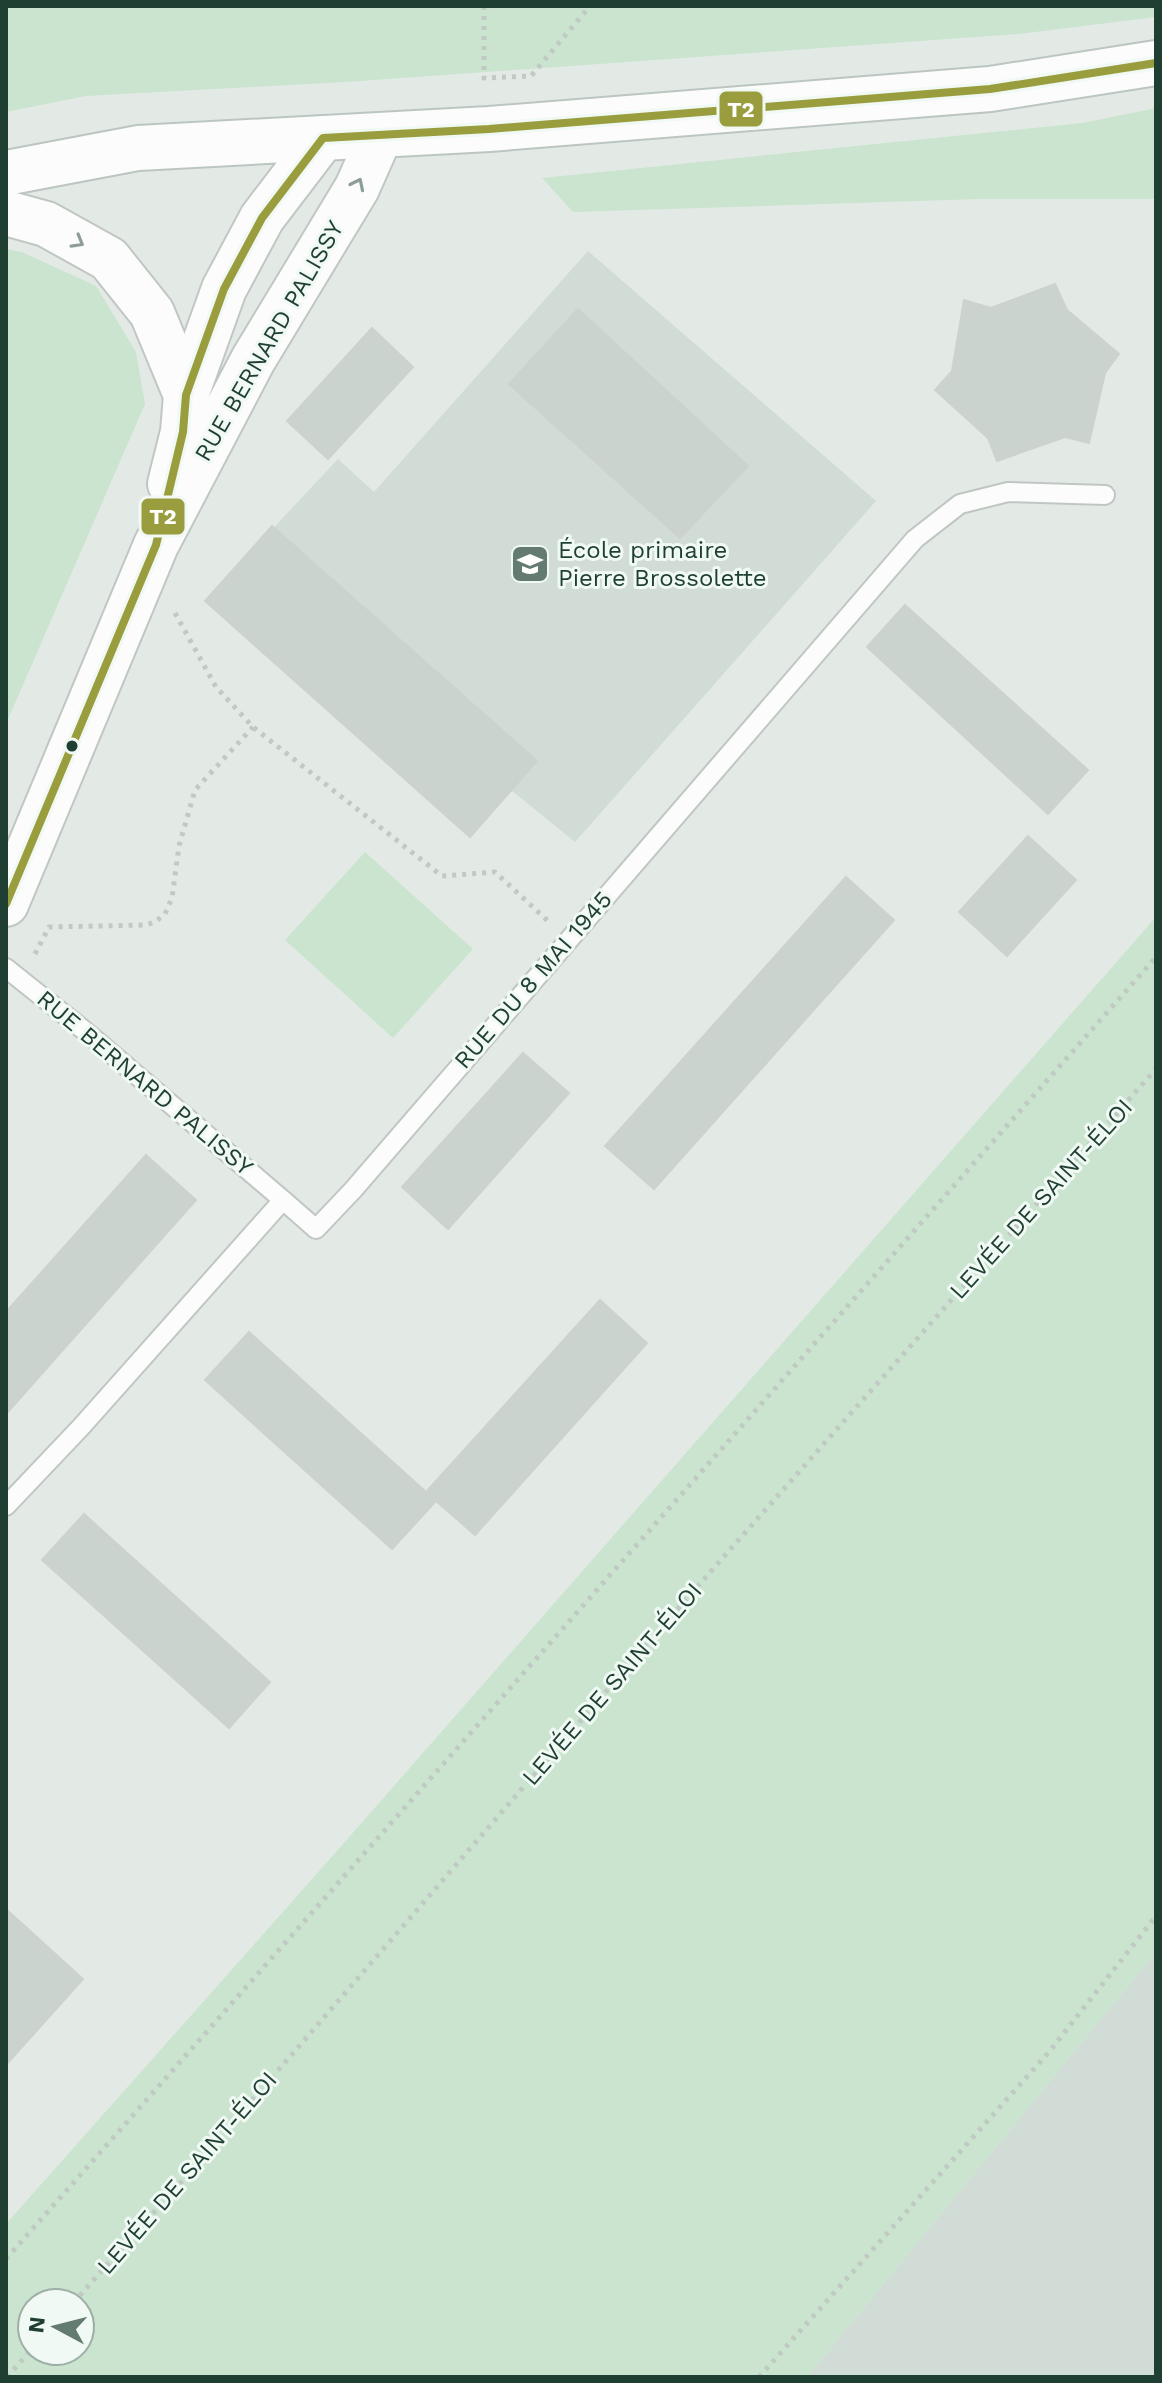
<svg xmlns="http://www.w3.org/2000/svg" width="1162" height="2383" font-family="'Work Sans',sans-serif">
	<rect width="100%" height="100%" fill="#e3eae6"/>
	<path fill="#d0dcd5" d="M588 251 876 501 575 842 511 790 470 837 205 601 338 459 374 492Z
		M1156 1952V2377H807Z"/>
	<path fill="#cae4cf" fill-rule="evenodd" d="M6 6H1156V17L1019 34 346 82 86 96 6 112Z
		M1156 108V199H980L573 212 542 178 1082 123Z
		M6 249 22 252 96 286 136 352 145 404 6 724Z
		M365 852 473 949 393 1038 285 940Z
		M1156 917V1952L807 2377H6V2224L336 1852ZM80 2303V2351H32V2303Z"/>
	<path fill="#cbd3cf" stroke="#ccd3cf" stroke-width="2" d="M1055 284 1067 310 1119 354 1105 373 1089 443 1065 437 997 461 988 438 935 390 952 371 964 300 991 308Z
		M578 309 748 466 680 538 509 384Z
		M372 328 413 367 328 459 287 421Z
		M272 526 537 761 470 837 205 601Z
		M905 605 1088 770 1048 814 867 647Z
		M1028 836 1076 880 1007 956 959 912Z
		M846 877 894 920 654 1189 605 1146Z
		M523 1053 569 1093 448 1229 402 1187Z
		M146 1155 196 1200 6 1414V1312Z
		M600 1300 647 1343 475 1535 436 1501 392 1549 205 1380 249 1332 426 1492Z
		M84 1514 270 1682 229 1728 42 1560Z
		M6 1909 83 1979 6 2065Z"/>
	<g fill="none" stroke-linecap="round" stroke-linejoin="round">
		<defs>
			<path id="service" d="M6 968 85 1031 283 1200
				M6 1506 81 1427 283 1200 316 1229 353 1190 915 539 960 504 1008 492 1105 495"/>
			<path id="tertiary" d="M6 213 46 224 109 259 152 313 186 395
				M170 484 183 432 186 395 224 289 262 218 323 138
				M6 904 156 545 253 360 357 188 380 136"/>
			<path id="secondary" d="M6 173 138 148 489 129 990 89 1156 63"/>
		</defs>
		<use href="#service" stroke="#c0c7c3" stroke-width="22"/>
		<use href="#tertiary" stroke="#c0c7c3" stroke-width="48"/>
		<use href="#secondary" stroke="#bcc6c1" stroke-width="48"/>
		<path stroke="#c0cac4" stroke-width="5" stroke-dasharray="4 6" stroke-linecap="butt" d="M484 6V78L531 76 590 6
			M175 613 216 687 253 727 442 876 495 872 549 922
			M35 954 49 927 146 925 155 922 165 914 172 898 179 846 195 790 253 727
			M6 2259 1156 957
			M73 2303 191 2171 681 1605 1156 1069
			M7 2377 32 2349
			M759 2377 1049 2052 1156 1916"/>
		<use href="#service" stroke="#fbfcfb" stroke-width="18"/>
		<use href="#tertiary" stroke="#fbfcfb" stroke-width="44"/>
		<use href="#secondary" stroke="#fbfcfb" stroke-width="44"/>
		<defs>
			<path id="bus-1" d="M6 904 156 545 183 432 186 395 224 289 262 218 323 138 489 129 990 89 1156 63"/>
		</defs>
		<use href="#bus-1" stroke="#f1f9f4" stroke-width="14"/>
		<use href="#bus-1" stroke="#9a9d3e" stroke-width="8"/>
	</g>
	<defs><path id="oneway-chevron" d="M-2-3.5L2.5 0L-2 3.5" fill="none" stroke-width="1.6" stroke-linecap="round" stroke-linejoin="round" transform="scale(2)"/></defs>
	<g stroke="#8d9e96">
		<use href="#oneway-chevron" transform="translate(358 184) rotate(-64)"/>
		<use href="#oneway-chevron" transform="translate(78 242) rotate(30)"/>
	</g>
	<defs>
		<symbol id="school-square" viewBox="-11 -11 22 22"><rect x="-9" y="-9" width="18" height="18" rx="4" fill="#647b71" stroke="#f1f9f4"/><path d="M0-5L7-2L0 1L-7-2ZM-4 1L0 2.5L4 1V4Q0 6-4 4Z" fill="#fff"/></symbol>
	</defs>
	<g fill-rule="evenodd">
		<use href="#school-square" x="508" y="542" width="44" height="44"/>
	</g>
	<circle fill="#1f3f32" stroke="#f1f9f4" stroke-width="3" cx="72" cy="746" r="7"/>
	<g text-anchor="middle" stroke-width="6" stroke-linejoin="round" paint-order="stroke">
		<g font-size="24" fill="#1f3f32" stroke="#f1f9f4">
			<text transform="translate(269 341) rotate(-60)" y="8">RUE BERNARD PALISSY</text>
			<text transform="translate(533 980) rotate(-49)" y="8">RUE DU 8 MAI 1945</text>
			<text transform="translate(145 1083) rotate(40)" y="8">RUE BERNARD PALISSY</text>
			<text transform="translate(1041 1199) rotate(-48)" y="8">LEVÉE DE SAINT-ÉLOI</text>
			<text transform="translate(612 1684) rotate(-49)" y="8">LEVÉE DE SAINT-ÉLOI</text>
			<text transform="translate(187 2173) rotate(-49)" y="8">LEVÉE DE SAINT-ÉLOI</text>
		</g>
		<g font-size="24" fill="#1f3f32" stroke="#f1f9f4" text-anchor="start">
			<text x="558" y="558">École primaire<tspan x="558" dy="28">Pierre Brossolette</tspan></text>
		</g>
	</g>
	<g stroke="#f1f9f4" stroke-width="3">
		<rect x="718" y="90" width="46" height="38" rx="8" fill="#9a9d3e"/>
		<rect x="140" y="497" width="46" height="39" rx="8" fill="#9a9d3e"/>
	</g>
	<g font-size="22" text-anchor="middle" font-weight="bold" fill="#fff">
		<text x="741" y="117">T2</text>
		<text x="163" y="524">T2</text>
	</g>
	<rect width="1162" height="2383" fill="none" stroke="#1f3f32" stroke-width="16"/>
	<g transform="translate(56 2327) rotate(277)"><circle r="38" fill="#f1f9f4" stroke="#9dafa6" stroke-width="2"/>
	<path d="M0-6L14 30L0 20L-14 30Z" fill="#647b71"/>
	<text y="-12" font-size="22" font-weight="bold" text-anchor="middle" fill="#1f3f32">N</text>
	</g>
</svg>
